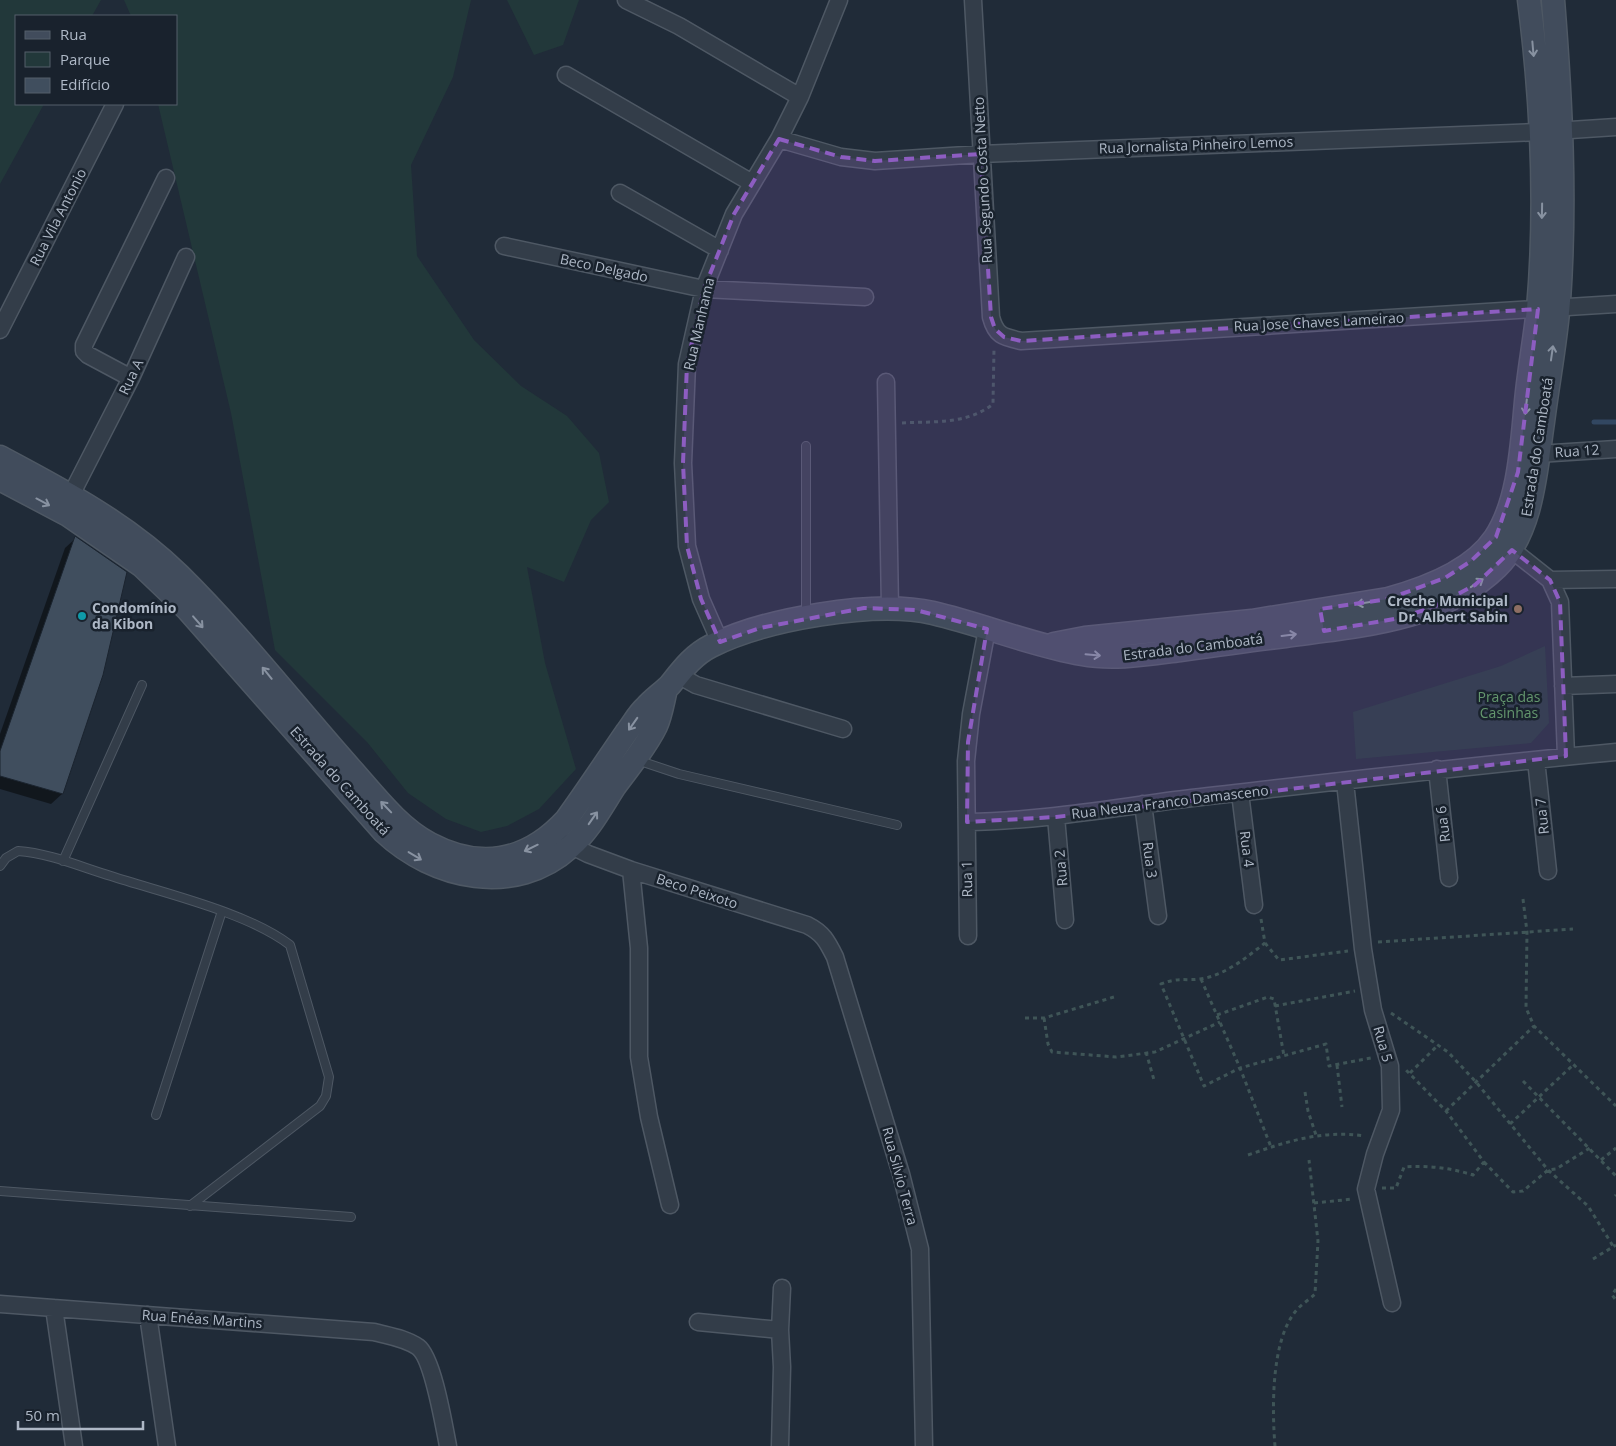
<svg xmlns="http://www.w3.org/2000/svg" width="1616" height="1446" font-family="'Open Sans',sans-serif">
	<rect width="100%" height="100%" fill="#202b38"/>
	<path fill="#22383a" d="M0 0H101L92 16H16V104H44L0 184Z
		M124 0H471L453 77 411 165 417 256 474 340 521 386 567 416 599 453 609 502 591 520 564 582 527 567 545 663 576 769 539 809 507 826 481 832 446 819 408 793 367 742 275 650 231 413 158 104H176V16H131Z
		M507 0H579L563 45 534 55Z
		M1545 646 1549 723 1531 743 1356 759 1353 712 1501 666Z"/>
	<path fill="#0007" d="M76 538 101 675 62 794 51 804 0 789V734L65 548Z"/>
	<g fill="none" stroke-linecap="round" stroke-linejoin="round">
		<path stroke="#324761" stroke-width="5" d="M1594 422H1616"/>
	</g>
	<path fill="#404e5e" stroke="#1b242f" d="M75 536 127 572 103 675 63 794 0 776V751Z"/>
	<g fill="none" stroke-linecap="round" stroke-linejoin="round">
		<defs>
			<path id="lane" d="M806 614V446
				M637 760 679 774 897 825
				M63 861 142 685
				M0 866 6 858 18 851C49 853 81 867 111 876 163 893 247 912 290 945L329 1077 326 1096 320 1106 190 1206
				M156 1115 222 911
				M0 1191 351 1217"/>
			<path id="street" d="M626 0 679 26 800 97
				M973 0 991 317C996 336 1003 337 1021 341L1616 304
				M566 75 752 183
				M779 139 841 157 875 161 981 154 1540 132 1616 127
				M620 193 720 250
				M504 246 704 289 865 297
				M0 330 115 104
				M131 378 88 355 84 351V345L166 178
				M886 382 890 608
				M1538 454 1616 449
				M71 495 131 378 186 257
				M1512 550 1550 580 1560 602 1566 756
				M1550 580 1616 579
				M720 642 701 599 687 546 683 463 687 364 704 289 734 214 779 139 800 97 839 0
				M678 675 696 685 843 729
				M1563 686 1616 684
				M1536 760 1548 871
				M1437 769 1449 878
				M1345 782 1363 949 1373 1010 1390 1066 1391 1110 1375 1154 1366 1189 1392 1303
				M1240 793 1254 905
				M1143 804 1158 916
				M1056 817 1065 920
				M967 822C1043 821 1117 807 1192 798 1333 782 1474 765 1616 752
				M564 842 588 854 631 870 807 925C823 933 827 941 835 957L901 1174 920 1249 924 1446
				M631 870 639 948V1057L649 1117 670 1205
				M968 936 966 761 971 714 987 629
				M0 1304 374 1332C389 1336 405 1338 418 1347 433 1358 444 1426 448 1446
				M54 1308 74 1446
				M148 1315 167 1446
				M698 1322 780 1330 782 1367 780 1446
				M780 1330 782 1288"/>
			<path id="secondary" d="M0 457C64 491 127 524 179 575 240 635 294 705 351 769 375 796 399 828 430 844 481 871 528 861 566 820 587 791 606 762 626 733 633 724 638 714 646 707 653 699 662 693 670 685 682 670 693 655 711 646 765 619 874 600 933 613 984 625 1031 645 1082 654 1114 660 1148 654 1180 650 1215 645 1250 640 1285 636 1358 626 1442 621 1497 567 1533 532 1536 469 1543 422 1548 382 1556 341 1559 301 1566 200 1561 100 1553 0
				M0 479 68 515 142 566 187 609 384 832C434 879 515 897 570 847 589 831 602 806 615 786 629 767 646 747 656 726 661 715 663 701 666 689
				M1054 644 1085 638 1252 621 1388 599C1425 589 1472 572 1495 538 1521 499 1522 437 1527 392 1530 364 1535 337 1538 309 1547 207 1542 102 1529 0"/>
		</defs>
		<use href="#lane" stroke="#4e5864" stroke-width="10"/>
		<use href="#street" stroke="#4e5864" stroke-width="19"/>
		<use href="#secondary" stroke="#4e5864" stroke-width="25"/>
		<path stroke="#3f5557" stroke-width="3" stroke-dasharray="4 4" stroke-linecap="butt" d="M902 423C934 421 966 425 993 404L994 348
			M1523 899 1527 932 1526 1008 1534 1026 1616 1106
			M1261 919 1265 943C1247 957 1224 976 1200 979 1183 981 1179 977 1161 984L1204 1086 1240 1068 1326 1044 1329 1066 1371 1058
			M1378 942 1573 929
			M1265 943 1279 960 1348 951
			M1201 979 1240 1068 1271 1147
			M1275 1006 1355 991
			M1391 1013 1448 1052 1476 1082 1548 1170 1588 1206 1613 1246
			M1217 1015 1268 997 1274 999 1284 1056
			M1025 1018H1044L1114 997
			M1044 1018 1048 1044 1052 1052 1116 1057 1155 1052 1220 1022
			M1146 1052 1154 1080
			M1337 1065 1342 1107
			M1410 1073 1438 1045
			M1523 1081 1616 1176
			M1305 1092 1308 1111 1316 1135
			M1446 1111 1534 1026
			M1510 1124 1574 1064
			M1248 1155C1288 1141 1322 1130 1365 1136
			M1601 1160 1616 1148
			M1484 1162 1513 1192 1523 1191 1548 1170 1556 1169 1590 1148
			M1382 1188H1396L1404 1167C1427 1165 1451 1168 1473 1175L1484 1162 1446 1111 1405 1069
			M1615 1196 1616 1195
			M1314 1203 1353 1199
			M1593 1259 1616 1245
			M1616 1289 1612 1295 1616 1300
			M1275 1446C1272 1409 1271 1342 1295 1312 1300 1305 1309 1300 1315 1294L1318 1241 1309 1160"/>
		<use href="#lane" stroke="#333d49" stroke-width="8"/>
		<use href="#street" stroke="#333d49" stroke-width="16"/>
		<use href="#secondary" stroke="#414c5c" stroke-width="22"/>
	</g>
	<defs><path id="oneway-shaft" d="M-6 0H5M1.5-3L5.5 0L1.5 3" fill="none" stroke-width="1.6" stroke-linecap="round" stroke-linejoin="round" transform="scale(1.25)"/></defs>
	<g stroke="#8892a1">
		<use href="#oneway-shaft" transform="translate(1533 49) rotate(85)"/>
		<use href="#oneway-shaft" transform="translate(1542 211) rotate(91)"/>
		<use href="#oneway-shaft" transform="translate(1552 353) rotate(-82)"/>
		<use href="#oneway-shaft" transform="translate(1526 407) rotate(96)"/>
		<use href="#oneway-shaft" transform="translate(43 502) rotate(28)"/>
		<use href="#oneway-shaft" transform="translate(1477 583) rotate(-34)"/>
		<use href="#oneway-shaft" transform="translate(1364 603) rotate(171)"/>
		<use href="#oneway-shaft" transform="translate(198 622) rotate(49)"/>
		<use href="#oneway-shaft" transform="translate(1289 635) rotate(-7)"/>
		<use href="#oneway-shaft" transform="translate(1093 655) rotate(5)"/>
		<use href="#oneway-shaft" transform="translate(267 673) rotate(-129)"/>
		<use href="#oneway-shaft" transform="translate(633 724) rotate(125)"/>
		<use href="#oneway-shaft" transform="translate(386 807) rotate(-134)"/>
		<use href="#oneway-shaft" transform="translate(593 818) rotate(-55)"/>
		<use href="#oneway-shaft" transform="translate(531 848) rotate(154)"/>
		<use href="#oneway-shaft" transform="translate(415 856) rotate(31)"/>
	</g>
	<path fill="#8d5dc1" fill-opacity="0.2" stroke="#8d5dc1" stroke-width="4" stroke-dasharray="10 6" stroke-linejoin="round" d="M779 139 841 157 875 161 981 154 991 317 995 329 1004 337 1021 341 1538 309 1518 472 1496 537 1471 561 1445 578 1388 599 1320 609 1324 631 1400 618 1433 607 1475 585 1512 550 1550 580 1560 602 1566 756 1056 817 967 822 968 742 987 629 916 610 864 608 760 628 720 642 701 599 687 546 683 463 687 364 704 289 734 214Z"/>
	<circle fill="#8d6e63" stroke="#19222d" stroke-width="2" cx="1518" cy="609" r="5"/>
	<circle fill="#0f9aa8" stroke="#19222d" stroke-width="2" cx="82" cy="616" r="5"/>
	<g text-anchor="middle" stroke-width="5" stroke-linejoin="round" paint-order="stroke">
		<g font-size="14" fill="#aeb8c6" stroke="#19222d">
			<text transform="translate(1196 145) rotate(-2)" y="5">Rua Jornalista Pinheiro Lemos</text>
			<text transform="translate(983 180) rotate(-93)" y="5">Rua Segundo Costa Netto</text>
			<text transform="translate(58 217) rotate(-63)" y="5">Rua Vila Antonio</text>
			<text transform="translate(604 268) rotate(12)" y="5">Beco Delgado</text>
			<text transform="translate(1319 322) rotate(-3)" y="5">Rua Jose Chaves Lameirao</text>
			<text transform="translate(699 324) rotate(-77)" y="5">Rua Manhama</text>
			<text transform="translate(131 377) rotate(-64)" y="5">Rua A</text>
			<text transform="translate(1537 447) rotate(-81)" y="5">Estrada do Camboatá</text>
			<text transform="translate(1577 451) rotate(-4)" y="5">Rua 12</text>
			<text transform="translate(1193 647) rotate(-7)" y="5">Estrada do Camboatá</text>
			<text transform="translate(340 781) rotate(48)" y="5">Estrada do Camboatá</text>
			<text transform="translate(1170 802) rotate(-7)" y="5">Rua Neuza Franco Damasceno</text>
			<text transform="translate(1542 816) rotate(-96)" y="5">Rua 7</text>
			<text transform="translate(1443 824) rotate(-97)" y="5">Rua 6</text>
			<text transform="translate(1247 849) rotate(83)" y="5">Rua 4</text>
			<text transform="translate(1150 860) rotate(83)" y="5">Rua 3</text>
			<text transform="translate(1061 868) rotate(-95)" y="5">Rua 2</text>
			<text transform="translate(967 879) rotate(-91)" y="5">Rua 1</text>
			<text transform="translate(697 891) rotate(18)" y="5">Beco Peixoto</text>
			<text transform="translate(1383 1044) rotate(74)" y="5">Rua 5</text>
			<text transform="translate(900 1176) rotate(75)" y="5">Rua Silvio Terra</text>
			<text transform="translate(202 1319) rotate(4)" y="5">Rua Enéas Martins</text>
		</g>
		<g font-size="14" font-weight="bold" fill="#aeb8c6" stroke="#19222d" text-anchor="end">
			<text x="1508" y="606">Creche Municipal<tspan x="1508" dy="16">Dr. Albert Sabin</tspan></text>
			<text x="92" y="613" text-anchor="start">Condomínio<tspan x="92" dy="16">da Kibon</tspan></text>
		</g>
		<g font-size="14" fill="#64976e" stroke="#19222d">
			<text x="1509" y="702">Praça das<tspan x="1509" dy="16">Casinhas</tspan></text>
		</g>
	</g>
	<rect x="15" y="15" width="162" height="90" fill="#19222d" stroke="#555e6a"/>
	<rect x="25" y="31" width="25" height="8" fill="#414c5c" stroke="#555e6a"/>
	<text x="60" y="40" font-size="15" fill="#aeb8c6">Rua</text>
	<rect x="25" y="52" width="25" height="15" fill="#22383a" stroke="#555e6a"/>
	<text x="60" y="65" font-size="15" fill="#aeb8c6">Parque</text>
	<rect x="25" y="78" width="25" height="15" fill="#404e5e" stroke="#555e6a"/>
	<text x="60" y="90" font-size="15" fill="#aeb8c6">Edifício</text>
	<path d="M18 1421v8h125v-8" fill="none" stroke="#aeb8c6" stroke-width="2.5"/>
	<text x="25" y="1421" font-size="15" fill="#aeb8c6" stroke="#19222d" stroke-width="4" paint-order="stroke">50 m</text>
</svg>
